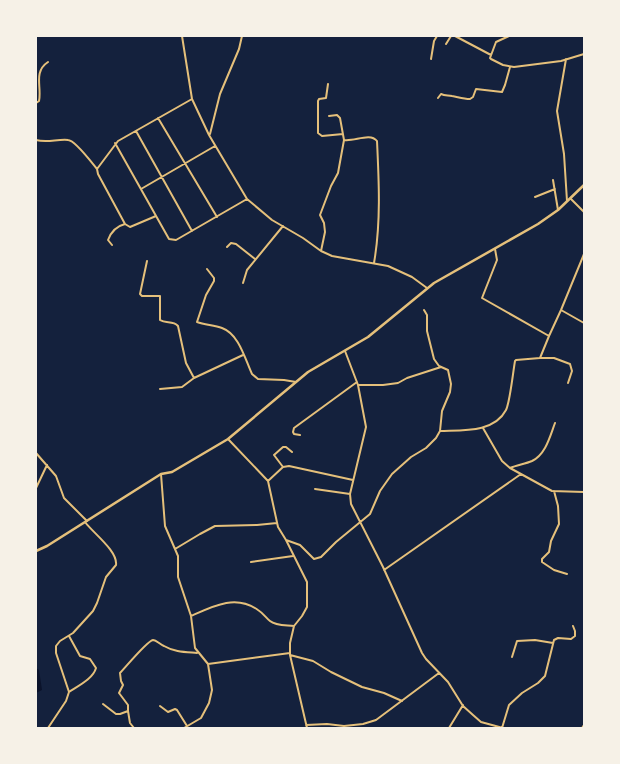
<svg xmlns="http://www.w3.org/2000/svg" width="620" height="764" font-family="'DM Sans',sans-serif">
	<rect width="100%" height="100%" fill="#14213d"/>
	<path fill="#0b132b" d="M36 668 39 670 42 690 36 693Z"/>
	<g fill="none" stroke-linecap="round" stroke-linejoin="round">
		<path stroke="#e5c07b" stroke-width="2" d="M182 36 192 99 209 135 247 199 272 220 303 238 321 251 332 256 388 266 412 277 427 288
			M455 36 491 55
			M509 36 496 42 490 58 491 59 503 65 514 67 561 61 584 54
			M446 44 451 36
			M431 59 434 41 437 36
			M566 59 557 111 564 154 567 201
			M328 84 326 98 319 99 318 101V133L322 136 343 134
			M438 98 441 94C445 96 448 95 452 96 458 97 463 99 470 99L473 97 476 89 502 92 505 85 510 67
			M36 103 39 101C42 87 33 72 48 62
			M158 118 217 217
			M136 131 192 231
			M210 134 220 94 239 49 242 36
			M36 140C47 143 57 139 68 140 75 140 92 163 97 169L98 174 125 224 130 227 156 216
			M344 140C354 142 370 132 377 141 379 182 381 223 374 263
			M115 143 169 239 176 240 247 199
			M97 169 118 141 192 99
			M553 180 558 210
			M141 189 215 146
			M535 197 555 189
			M571 199 584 212
			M112 245 108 240C111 232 117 226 125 224
			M227 247 231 243 236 244 255 259
			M495 249 497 260 482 298 549 336 540 358H554L570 364 572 371 568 383
			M321 251 325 232 324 223 320 215 331 186 338 173 344 140 340 118 337 115 329 116
			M147 261 140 294 142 296H160V320C166 324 173 320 178 326L186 363 194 378
			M207 269 214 278V281L206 295 197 322C205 325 214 325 222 328 239 334 245 359 252 374L258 379 284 380 296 382
			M243 283 247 270 283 226
			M561 310 584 323
			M549 336 561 310 584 254
			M345 351 358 385 366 427 350 494 351 504 383 567 422 653 426 659 448 682 463 706 473 715 481 722 503 728
			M358 385H383L398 383 407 378 441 367
			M160 389 182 387 194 378 243 355
			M483 428 502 461 510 468 552 491 584 492
			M440 431C462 430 494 433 506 410 510 402 513 372 515 361L516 360 540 358
			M300 435 294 434 293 432 294 428 357 382
			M228 439 268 481 278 527 286 540 307 582V607L302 616 294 626 290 643V655L307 728
			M36 453 56 476 64 498 87 521
			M283 467 274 455 283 447H286L292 452
			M510 468C517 465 525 464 532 461 546 454 550 436 555 423
			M161 474 165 526 178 556V577L191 616 195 648 208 664 212 690 209 703 201 718 184 728
			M268 481 283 467 289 466 353 480
			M36 488 47 465
			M315 489 350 494
			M554 491 558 506 559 524 551 541 549 552 542 559V562L554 570 567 574
			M286 540 300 545 314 559 321 557 336 542 370 514 380 491 392 474 411 457 426 448 436 438 440 431 442 411 450 392 451 384 448 370 439 366 434 359 427 331V315L424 310
			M175 549 200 534 215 526 257 525 277 523
			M251 562 293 556
			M384 570 521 474
			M191 616C213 606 236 594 258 610 263 613 266 618 270 621 276 626 286 625 294 626
			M290 655 313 661 331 672 362 687 384 693 402 701
			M512 657 517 641 535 640 553 643
			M208 664 290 653
			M69 692C78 686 93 679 96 668L90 659 80 656 69 636
			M103 704 116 714H120L128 711 130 723 134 728
			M160 706 168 712 175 709 177 710 187 726
			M128 711V705L119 693 123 685 121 681 120 673C125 668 147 641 153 640 156 640 161 645 164 646 174 652 186 652 197 653
			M306 725 327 724 344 726 363 724 376 720 439 673
			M48 728 66 701 69 692 56 653V646L60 641 73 633 93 611 97 603 106 577 116 565C118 551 93 533 85 522
			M449 728 463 705
			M502 728 509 705 522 693 538 683 545 676 554 640 558 638 571 639 575 636V631L573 626
			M582 728 584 725"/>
		<path stroke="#e5c07b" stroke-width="2.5" d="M36 551 47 546 161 474 172 472 228 439 308 372 368 337 434 283 538 224 558 210 584 185"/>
	</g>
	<rect width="620" height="764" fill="none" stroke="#f6f1e7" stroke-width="74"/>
</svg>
